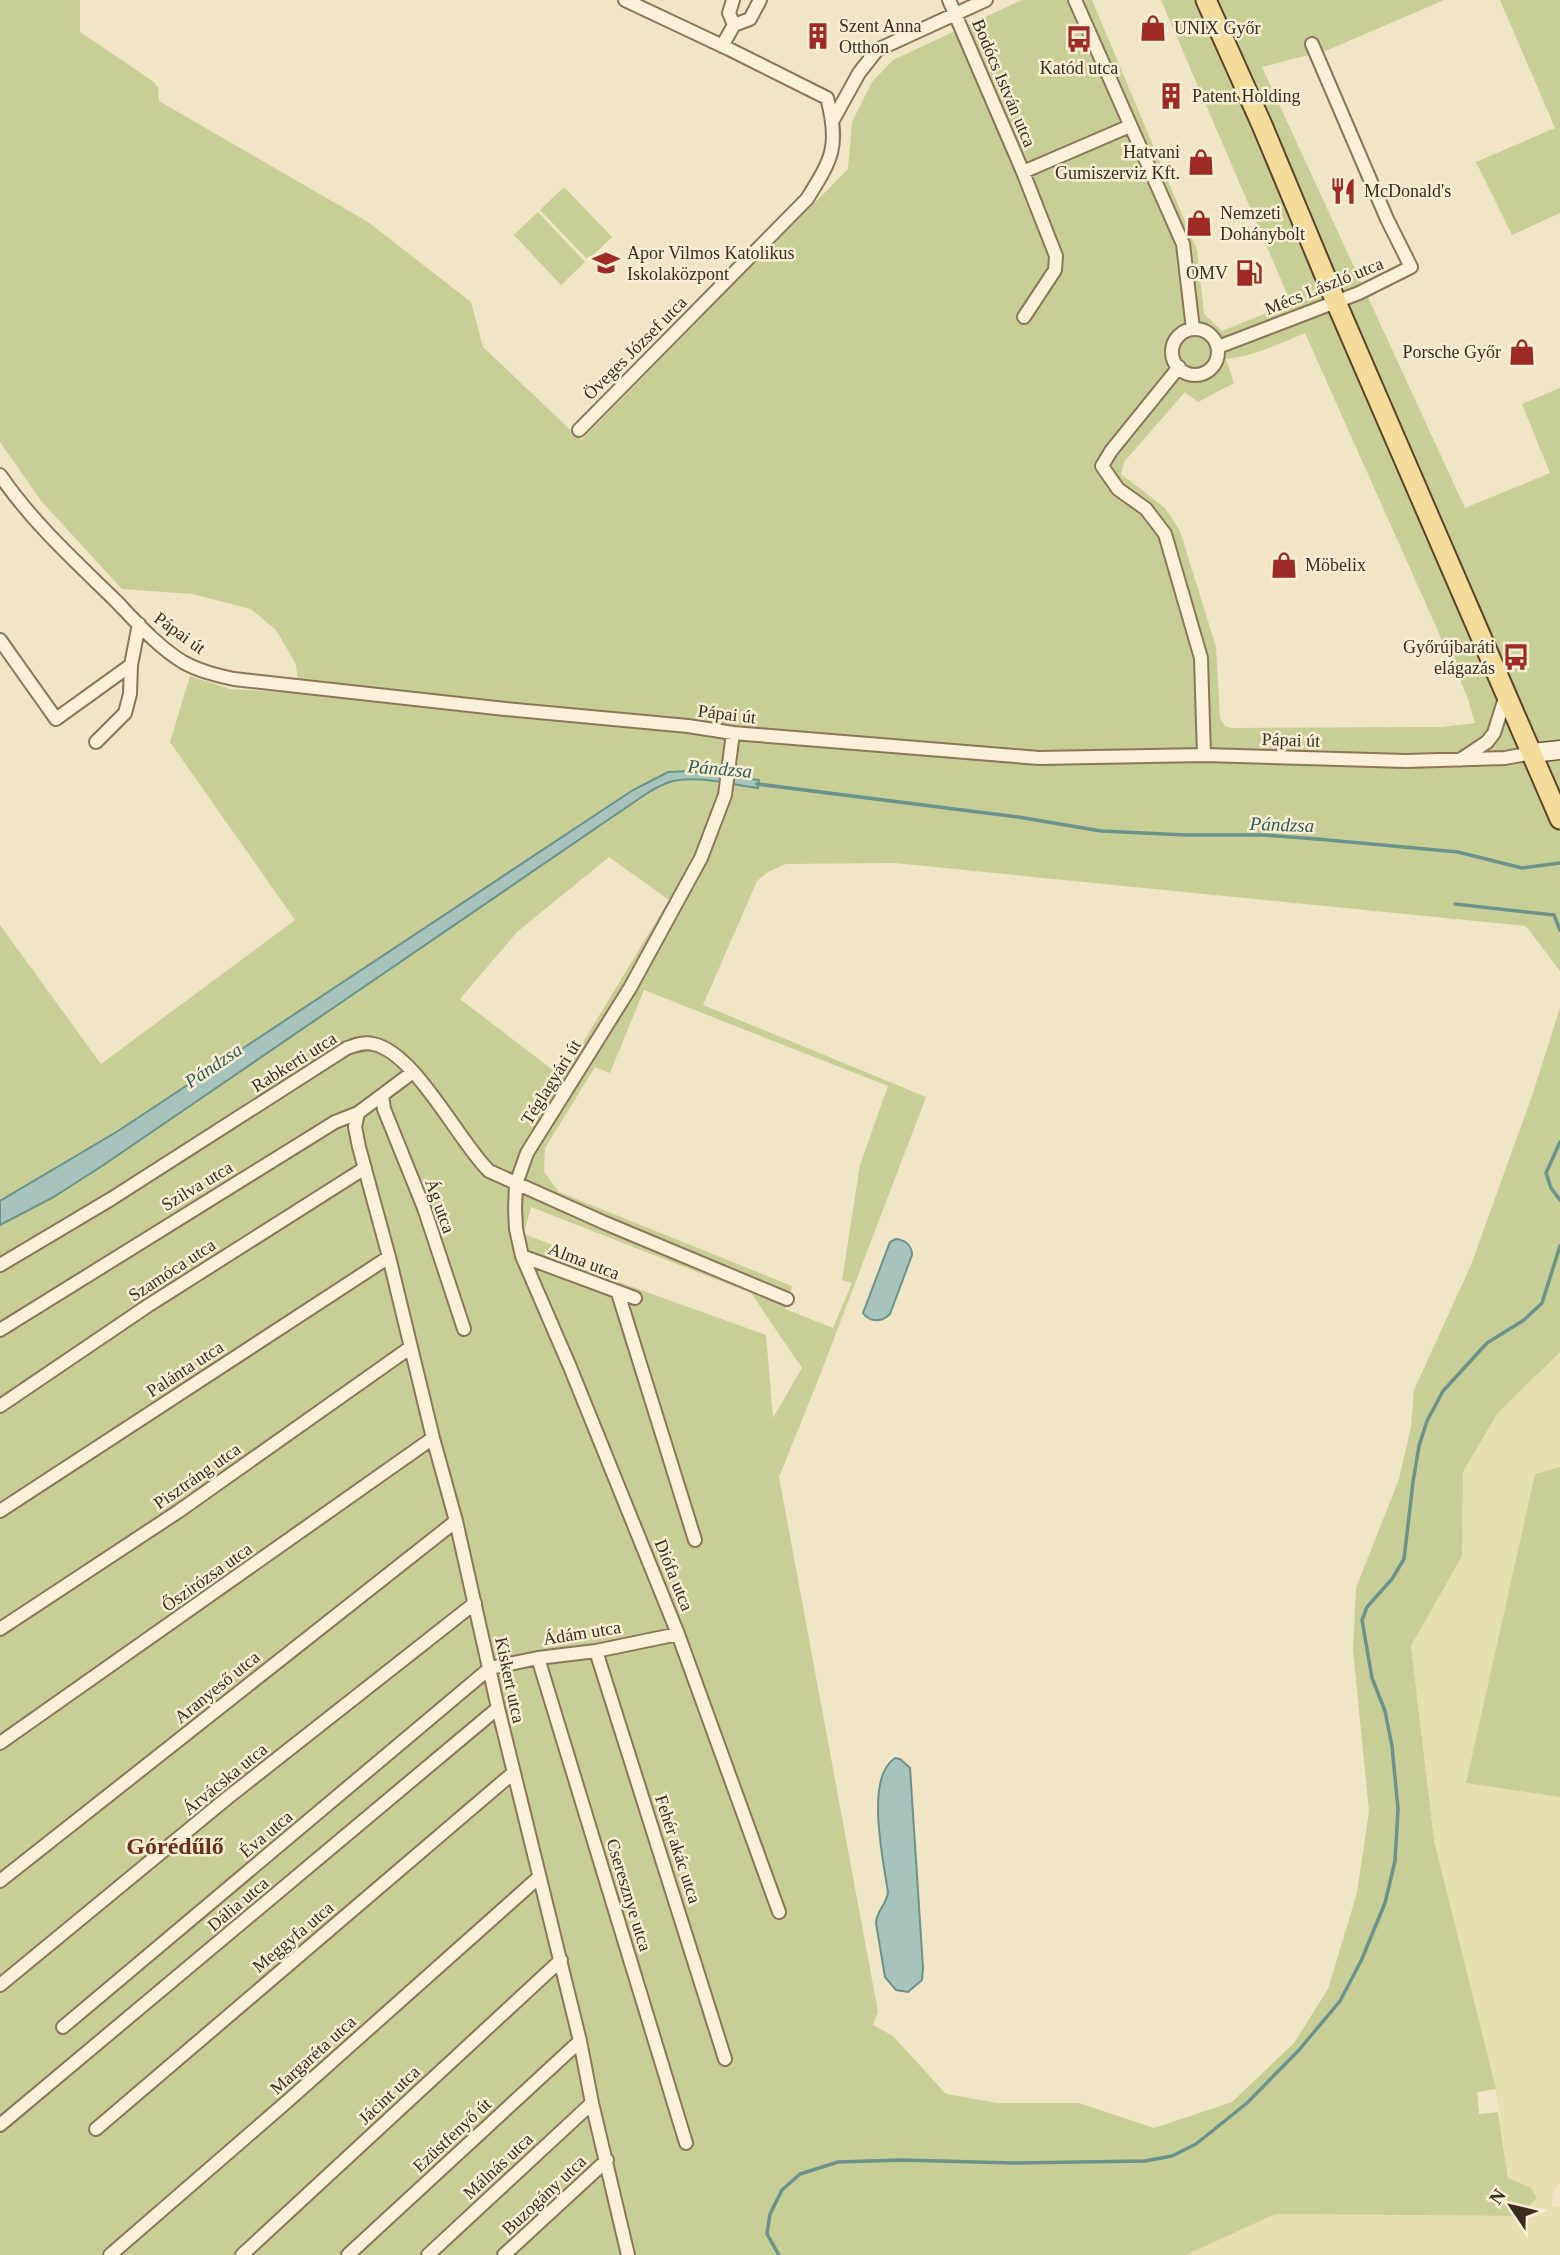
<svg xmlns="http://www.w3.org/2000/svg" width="1560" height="2255" font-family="'Times New Roman',serif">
	<rect width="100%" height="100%" fill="#f0e5c4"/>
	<path fill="#e6e0b1" d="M1560 1352V1467L1535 1474 1466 1783 1560 1797V2182L1554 2191 1551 2207 1560 2206V2255H1186L1275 2214 1517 2216 1531 2188 1508 2178 1496 2089 1434 1840 1411 1646 1462 1556 1463 1472 1497 1414Z"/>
	<path fill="#c7cf97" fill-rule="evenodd" d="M0 0H80V32L154 82 156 86H158L159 101 368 222 471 302 483 347 581 440 848 169 852 122 872 82 893 60 1022 0H1092L1197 250 1204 314 1222 331 1291 303 1161 0H1444L1328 50 1262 67 1465 508 1550 473 1522 404 1560 388V971L1526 926 894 863 786 864 768 872 757 881 703 1005 926 1097 822 1370 779 1477 878 2012 873 2025 893 2036 946 2094 997 2103H1079L1154 2128 1232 2102 1294 2043 1328 1989 1357 1893 1369 1811 1353 1650 1356 1588 1399 1479 1411 1427 1414 1390 1471 1265 1532 1096 1560 1008V1352L1497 1414 1463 1472 1462 1556 1411 1646 1434 1840 1496 2089 1477 2092 1479 2114 1498 2112 1508 2178 1531 2188 1537 2198 1518 2216 1275 2214 1186 2255H0V1225L52 1198 102 1166 643 796 673 781 694 779 668 772 633 790 118 1131 0 1201V925L101 1064 295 920 170 742 190 676 230 689 299 693 296 664 276 630 251 609 192 594 122 589 42 502 0 442ZM1305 333 1467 696 1475 723 1442 727 1231 728 1225 726 1220 718 1216 647 1180 531 1165 508 1121 474 1124 462 1185 392 1198 402 1234 383 1226 359C1253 356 1279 344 1305 333ZM609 857 669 900 562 1077 460 999 517 932ZM644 990 888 1086 860 1165 842 1280 852 1283 833 1328 785 1309 792 1286 559 1192 544 1172 545 1148 595 1067 610 1073ZM531 1207 751 1293 802 1368 773 1418 766 1335 549 1257 553 1245 524 1234Z
		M1500 0H1560V213L1512 235 1476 162 1555 128Z
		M564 187 612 237 588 260 540 210Z
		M538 212 585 262 561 285 514 235Z
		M1560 1467V1797L1466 1783 1535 1474Z"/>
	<path fill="#a6c3bc" stroke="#6c928a" stroke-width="2" d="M689 771 759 780 758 788C734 785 698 775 673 781 662 784 652 790 643 796L102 1166 52 1198 0 1225V1201L118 1131 633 790 668 772Z
		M896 1239C905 1240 912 1245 912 1255L890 1314C882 1322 870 1323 863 1313L890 1242Z
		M895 1758 900 1759 910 1768 923 1968 922 1980 908 1992 896 1990 885 1977 876 1923C876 1912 886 1905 888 1893 884 1862 864 1778 895 1758Z"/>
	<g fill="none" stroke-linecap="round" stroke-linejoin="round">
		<path stroke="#6c928a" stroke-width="3.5" d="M757 784 1018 817 1101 831 1186 835H1264L1317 839 1458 852 1522 868 1560 863
			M1455 904 1554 915 1560 930
			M1560 1142 1546 1173 1551 1188 1560 1200
			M779 2255 767 2234 770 2214 782 2190 800 2174 838 2162 902 2160 1013 2163 1145 2161 1172 2156 1196 2144 1247 2103 1299 2050 1340 2001 1361 1961 1385 1903 1395 1861 1398 1809 1392 1746 1385 1711 1372 1678 1362 1620 1367 1607 1392 1579 1404 1559 1413 1482 1419 1446 1427 1421 1443 1391 1487 1343 1524 1320 1542 1303 1560 1246"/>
		<defs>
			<path id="street" d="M733 0 729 13 734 25
				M949 0 1023 172 1056 256 1055 270 1024 317
				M1075 0 1183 244 1193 329
				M722 46 734 25 750 19 760 0
				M833 120 859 73 877 50 986 0
				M1023 172 1130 126
				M1172 352a23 23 0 1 1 46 0a23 23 0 1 1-46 0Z
				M1218 347 1359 293 1411 267 1387 219 1312 44
				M1179 367 1111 451 1102 466 1118 489 1146 509 1165 534 1201 658 1204 755
				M579 430 807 199C832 159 840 146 827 98L729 49 625 0
				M0 475C32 522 75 561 116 601 136 622 158 647 183 662 199 671 216 675 234 679L505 709 688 726 733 733 1039 758 1204 755 1406 761 1505 758 1532 753
				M0 640 56 719 131 665
				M733 733 725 795 701 858 630 988 527 1153 516 1184 515 1208 516 1229 522 1256 570 1367 678 1634 779 1912
				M96 742 125 713 130 694 131 665 139 624
				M1460 760 1487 742 1494 733 1506 695
				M382 1096 384 1109 424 1208 464 1329
				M358 1113 355 1127 359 1147 389 1257 433 1438 456 1521 498 1708 580 2041 592 2103 628 2255
				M522 1256 635 1298
				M0 1265 111 1199 347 1048C356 1045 364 1042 373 1044 415 1052 459 1142 489 1171L605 1223 787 1299
				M618 1293 695 1540
				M0 1330 335 1122 358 1113 413 1072
				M0 1406 149 1305 365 1168
				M0 1511 389 1257
				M0 1629 179 1511 411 1347
				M596 1651 725 2059
				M538 1658 686 2143
				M0 1743 433 1438
				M0 1881 456 1521
				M0 1985 226 1799 475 1603
				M63 2027 490 1668 538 1658 596 1651 678 1634
				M0 2125 498 1708
				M96 2129 513 1773
				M110 2255 290 2099 538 1878
				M242 2255 561 1960
				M348 2255 580 2041
				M428 2255 592 2103
				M504 2255 607 2160"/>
			<path id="secondary" d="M1532 753 1560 750"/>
			<path id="primary" d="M1206 0 1262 125 1336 302 1560 819"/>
		</defs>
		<use href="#street" stroke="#8c7659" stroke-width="16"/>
		<use href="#secondary" stroke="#6e573c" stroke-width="21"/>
		<use href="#primary" stroke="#5a442e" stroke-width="23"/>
		<use href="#street" stroke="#faf1d8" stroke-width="12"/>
		<use href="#secondary" stroke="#faf1d8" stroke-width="18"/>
		<use href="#primary" stroke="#f5dc9b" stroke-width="19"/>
	</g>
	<defs>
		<symbol id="shop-bare" viewBox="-9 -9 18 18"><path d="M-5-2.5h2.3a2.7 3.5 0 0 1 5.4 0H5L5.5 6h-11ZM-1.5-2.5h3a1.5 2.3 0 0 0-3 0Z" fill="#9e2a26" stroke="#f7eed4" stroke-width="2.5" paint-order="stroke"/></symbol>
		<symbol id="building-bare" viewBox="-9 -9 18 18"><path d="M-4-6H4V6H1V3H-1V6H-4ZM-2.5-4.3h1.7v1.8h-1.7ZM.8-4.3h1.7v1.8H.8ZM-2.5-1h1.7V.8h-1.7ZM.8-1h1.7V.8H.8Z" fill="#9e2a26" stroke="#f7eed4" stroke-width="2.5" paint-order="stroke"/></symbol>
		<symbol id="bus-bare" viewBox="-9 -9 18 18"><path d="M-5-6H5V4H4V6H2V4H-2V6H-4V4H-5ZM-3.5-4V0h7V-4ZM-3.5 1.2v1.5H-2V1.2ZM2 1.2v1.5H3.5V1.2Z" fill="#9e2a26" stroke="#f7eed4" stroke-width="2.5" paint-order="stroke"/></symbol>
		<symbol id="restaurant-bare" viewBox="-9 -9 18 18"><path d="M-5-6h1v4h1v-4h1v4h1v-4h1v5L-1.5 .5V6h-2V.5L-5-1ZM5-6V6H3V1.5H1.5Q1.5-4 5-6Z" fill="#9e2a26" stroke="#f7eed4" stroke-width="2.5" paint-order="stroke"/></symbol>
		<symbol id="school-bare" viewBox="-9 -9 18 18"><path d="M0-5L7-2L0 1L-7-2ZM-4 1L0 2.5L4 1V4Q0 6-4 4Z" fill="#9e2a26" stroke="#f7eed4" stroke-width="2.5" paint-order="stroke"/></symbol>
		<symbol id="fuel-bare" viewBox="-9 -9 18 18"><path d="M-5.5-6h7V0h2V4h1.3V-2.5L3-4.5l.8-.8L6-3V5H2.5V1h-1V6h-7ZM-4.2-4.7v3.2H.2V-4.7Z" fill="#9e2a26" stroke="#f7eed4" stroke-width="2.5" paint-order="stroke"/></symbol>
	</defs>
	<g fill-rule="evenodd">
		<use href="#shop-bare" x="1134" y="9" width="38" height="38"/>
		<use href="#building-bare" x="799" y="17" width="38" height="38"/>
		<use href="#bus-bare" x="1060" y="20" width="38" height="38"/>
		<use href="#building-bare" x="1152" y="77" width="38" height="38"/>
		<use href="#shop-bare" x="1182" y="143" width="38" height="38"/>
		<use href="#restaurant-bare" x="1324" y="172" width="38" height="38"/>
		<use href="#shop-bare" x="1180" y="204" width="38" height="38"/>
		<use href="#school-bare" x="587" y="244" width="38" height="38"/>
		<use href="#fuel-bare" x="1230" y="254" width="38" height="38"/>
		<use href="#shop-bare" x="1503" y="333" width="38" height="38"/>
		<use href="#shop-bare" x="1265" y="546" width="38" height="38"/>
		<use href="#bus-bare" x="1497" y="638" width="38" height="38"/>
	</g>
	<g text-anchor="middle" stroke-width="5" stroke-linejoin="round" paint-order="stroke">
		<g font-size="18" fill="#3b2d1e" stroke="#f7eed4" text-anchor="start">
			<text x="839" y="32">Szent Anna<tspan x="839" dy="21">Otthon</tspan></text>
			<text x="1174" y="34">UNIX Győr</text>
			<text x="1079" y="74" text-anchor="middle">Katód utca</text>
			<text x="1192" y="102">Patent Holding</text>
			<text x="1180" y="158" text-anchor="end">Hatvani<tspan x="1180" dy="21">Gumiszerviz Kft.</tspan></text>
			<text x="1364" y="197">McDonald's</text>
			<text x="1220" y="219">Nemzeti<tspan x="1220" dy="21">Dohánybolt</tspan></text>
			<text x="627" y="259">Apor Vilmos Katolikus<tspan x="627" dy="21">Iskolaközpont</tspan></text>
			<text x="1228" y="279" text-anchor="end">OMV</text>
			<text x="1501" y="358" text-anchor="end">Porsche Győr</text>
			<text x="1305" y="571">Möbelix</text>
			<text x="1495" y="653" text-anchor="end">Győrújbaráti<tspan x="1495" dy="21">elágazás</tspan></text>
		</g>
		<g font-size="18" fill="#3b2d1e" stroke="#f7eed4">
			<text transform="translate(1004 83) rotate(67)" y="6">Bodócs István utca</text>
			<text transform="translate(1324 286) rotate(-22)" y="6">Mécs László utca</text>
			<text transform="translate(635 348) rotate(-45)" y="6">Öveges József utca</text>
			<text transform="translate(180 633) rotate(36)" y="6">Pápai út</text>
			<text transform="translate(727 714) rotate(7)" y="6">Pápai út</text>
			<text transform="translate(1291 740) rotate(2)" y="6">Pápai út</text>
			<text transform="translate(294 1062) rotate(-32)" y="6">Rabkerti utca</text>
			<text transform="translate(551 1082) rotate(-58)" y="6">Téglagyári út</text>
			<text transform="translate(197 1186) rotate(-31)" y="6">Szilva utca</text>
			<text transform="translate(440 1206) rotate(70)" y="6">Ág utca</text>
			<text transform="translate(584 1261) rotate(21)" y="6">Alma utca</text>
			<text transform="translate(172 1270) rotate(-33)" y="6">Szamóca utca</text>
			<text transform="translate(185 1369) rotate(-33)" y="6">Palánta utca</text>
			<text transform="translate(197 1476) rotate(-35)" y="6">Pisztráng utca</text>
			<text transform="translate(674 1575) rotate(68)" y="6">Diófa utca</text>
			<text transform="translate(207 1577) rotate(-35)" y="6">Őszirózsa utca</text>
			<text transform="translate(582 1633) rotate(-9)" y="6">Ádám utca</text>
			<text transform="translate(510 1680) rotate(78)" y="6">Kiskert utca</text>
			<text transform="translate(217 1687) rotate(-39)" y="6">Aranyeső utca</text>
			<text transform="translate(225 1779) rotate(-39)" y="6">Árvácska utca</text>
			<text transform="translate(266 1834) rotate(-40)" y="6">Éva utca</text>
			<text transform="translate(678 1849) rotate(72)" y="6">Fehér akác utca</text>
			<text transform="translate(629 1895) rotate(73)" y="6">Cseresznye utca</text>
			<text transform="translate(238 1904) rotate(-40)" y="6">Dália utca</text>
			<text transform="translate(293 1937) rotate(-40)" y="6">Meggyfa utca</text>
			<text transform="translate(313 2055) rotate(-42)" y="6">Margaréta utca</text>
			<text transform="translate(389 2095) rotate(-43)" y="6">Jácint utca</text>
			<text transform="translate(452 2135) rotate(-43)" y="6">Ezüstfenyő út</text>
			<text transform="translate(498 2166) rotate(-43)" y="6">Málnás utca</text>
			<text transform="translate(544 2195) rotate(-43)" y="6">Buzogány utca</text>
		</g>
		<g font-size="19" font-style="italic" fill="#2d5c5a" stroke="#f7eed4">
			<text transform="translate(720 768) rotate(5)" y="7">Pándzsa</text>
			<text transform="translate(1282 824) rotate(2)" y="7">Pándzsa</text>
			<text transform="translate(213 1065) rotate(-34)" y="7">Pándzsa</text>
		</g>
		<g font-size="24" font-weight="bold" fill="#6a2f1b" stroke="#f7eed4">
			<text x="175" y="1854">Górédűlő</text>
		</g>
	</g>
	<g transform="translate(1511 2206) rotate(305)" stroke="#f7eed4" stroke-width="5" paint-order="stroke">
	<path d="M0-5L12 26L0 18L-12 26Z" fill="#3b2d1e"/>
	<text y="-10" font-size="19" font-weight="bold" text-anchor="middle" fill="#3b2d1e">N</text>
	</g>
</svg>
